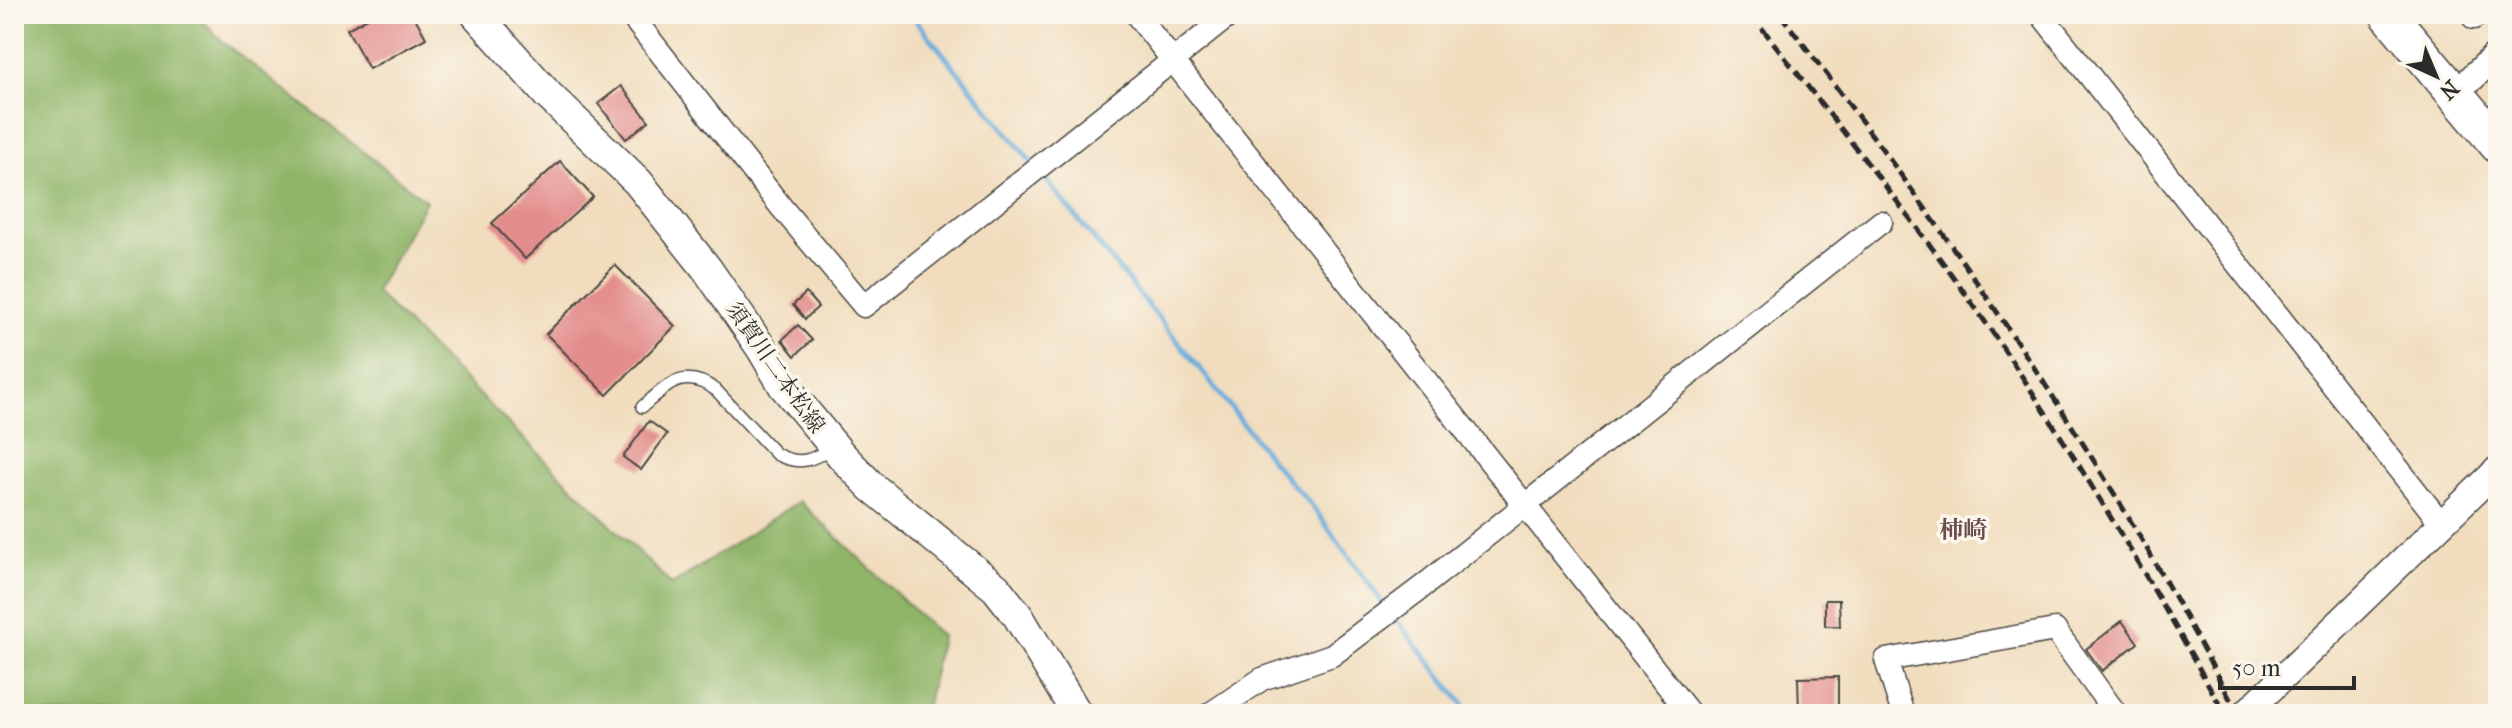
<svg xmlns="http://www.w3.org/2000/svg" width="2512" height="728" font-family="'IM FELL French Canon','Noto Serif JP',serif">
	<rect width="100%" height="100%" fill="#fbf7ec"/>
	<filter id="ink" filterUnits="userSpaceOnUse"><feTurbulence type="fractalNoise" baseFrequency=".0125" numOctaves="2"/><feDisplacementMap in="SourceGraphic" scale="16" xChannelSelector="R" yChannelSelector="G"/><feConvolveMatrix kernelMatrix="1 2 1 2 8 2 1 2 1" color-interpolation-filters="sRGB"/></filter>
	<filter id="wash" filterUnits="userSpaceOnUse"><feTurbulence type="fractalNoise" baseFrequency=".006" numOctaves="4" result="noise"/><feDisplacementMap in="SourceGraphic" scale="32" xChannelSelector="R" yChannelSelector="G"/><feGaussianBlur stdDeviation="1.8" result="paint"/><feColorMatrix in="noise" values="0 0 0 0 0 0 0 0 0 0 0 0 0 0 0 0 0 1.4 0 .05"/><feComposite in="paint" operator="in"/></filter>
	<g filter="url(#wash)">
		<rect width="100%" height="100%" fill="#f1ddbe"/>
		<path fill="#90b569" stroke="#5e704a" stroke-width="2" d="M14 14H196L223 42 426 201 375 292 672 585 799 501 941 636 925 714H14Z"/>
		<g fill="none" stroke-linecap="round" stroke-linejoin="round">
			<path stroke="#64abdb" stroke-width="5" d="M911 14 1032 163
				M1041 174 1210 381 1275 465 1312 506 1386 607
				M1395 618 1471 714"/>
		</g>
		<g id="blocks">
			<path fill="#e38e8d" d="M375 14H413L426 38 369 69 347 29Z
				M621 86 649 121 626 139 598 104Z
				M560 161 593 197 525 259 492 223Z
				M615 265 675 326 607 395 546 334Z
				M806 293 818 307 805 319 793 305Z
				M798 325 812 340 795 356 782 340Z
				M649 421 667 434 641 470 623 457Z
				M1825 600H1839L1840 626H1825Z
				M2122 621 2138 643 2102 671 2086 649Z
				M1838 677V714H1799L1798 678Z"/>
		</g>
	</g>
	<g filter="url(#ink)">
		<use href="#blocks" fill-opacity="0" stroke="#494641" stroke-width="2"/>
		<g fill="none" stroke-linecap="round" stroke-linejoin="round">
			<defs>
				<path id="service" d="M642 407C668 385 683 367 716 390L776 454C799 466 813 461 833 446"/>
				<path id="minor" d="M630 14 782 208 864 306 1231 14
					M1136 14 1690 714
					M2041 14 2441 523
					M2474 18 2478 14
					M1210 714 1262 679 1332 655 1422 587 1881 222
					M1903 714 1886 660 2055 630 2116 714"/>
				<path id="tertiary" d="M2472 78 2498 53
					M2245 714 2498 469"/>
				<path id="secondary" d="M476 14 548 95 638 182 707 269 762 349 784 386 842 456 872 487 996 588 1018 616 1077 714"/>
				<path id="trunk" d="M2388 14 2498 145"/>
			</defs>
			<use href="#service" stroke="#494641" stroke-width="14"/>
			<use href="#minor" stroke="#494641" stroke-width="25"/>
			<use href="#tertiary" stroke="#494641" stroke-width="29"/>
			<use href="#secondary" stroke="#494641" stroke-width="33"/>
			<use href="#trunk" stroke="#494641" stroke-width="39"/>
			<use href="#service" stroke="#fff" stroke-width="11"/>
			<use href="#minor" stroke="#fff" stroke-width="22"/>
			<use href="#tertiary" stroke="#fff" stroke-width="26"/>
			<use href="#secondary" stroke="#fff" stroke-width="30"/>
			<use href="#trunk" stroke="#fff" stroke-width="36"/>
			<path stroke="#2b2b2b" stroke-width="5" stroke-dasharray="12 6" stroke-linecap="butt" d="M1751 14C1835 122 1922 229 1999 342 2080 462 2154 588 2225 714
				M1780 14C1893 159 2000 310 2097 466 2148 547 2193 630 2238 714"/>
		</g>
	</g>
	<g text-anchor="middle" stroke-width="7" stroke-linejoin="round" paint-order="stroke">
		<g font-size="22" fill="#2b2b2b" stroke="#fbf7ec">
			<text transform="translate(776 367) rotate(55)" y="8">須賀川二本松線</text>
		</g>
		<g font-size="24" font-weight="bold" fill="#6b4e4d" stroke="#fbf7ec">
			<text x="1963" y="538">柿崎</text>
		</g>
	</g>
	<rect width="2512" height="728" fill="none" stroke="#fbf7ec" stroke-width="48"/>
	<g transform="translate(2436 76) rotate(136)" stroke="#fbf7ec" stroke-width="6" paint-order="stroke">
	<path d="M0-6L14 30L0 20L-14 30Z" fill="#2b2b2b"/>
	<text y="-12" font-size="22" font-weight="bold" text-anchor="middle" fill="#2b2b2b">N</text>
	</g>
	<path d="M2220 676v12h134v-12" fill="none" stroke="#2b2b2b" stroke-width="4"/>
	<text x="2232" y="676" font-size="24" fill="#2b2b2b" stroke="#fbf7ec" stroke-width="6" paint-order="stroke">50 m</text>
</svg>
